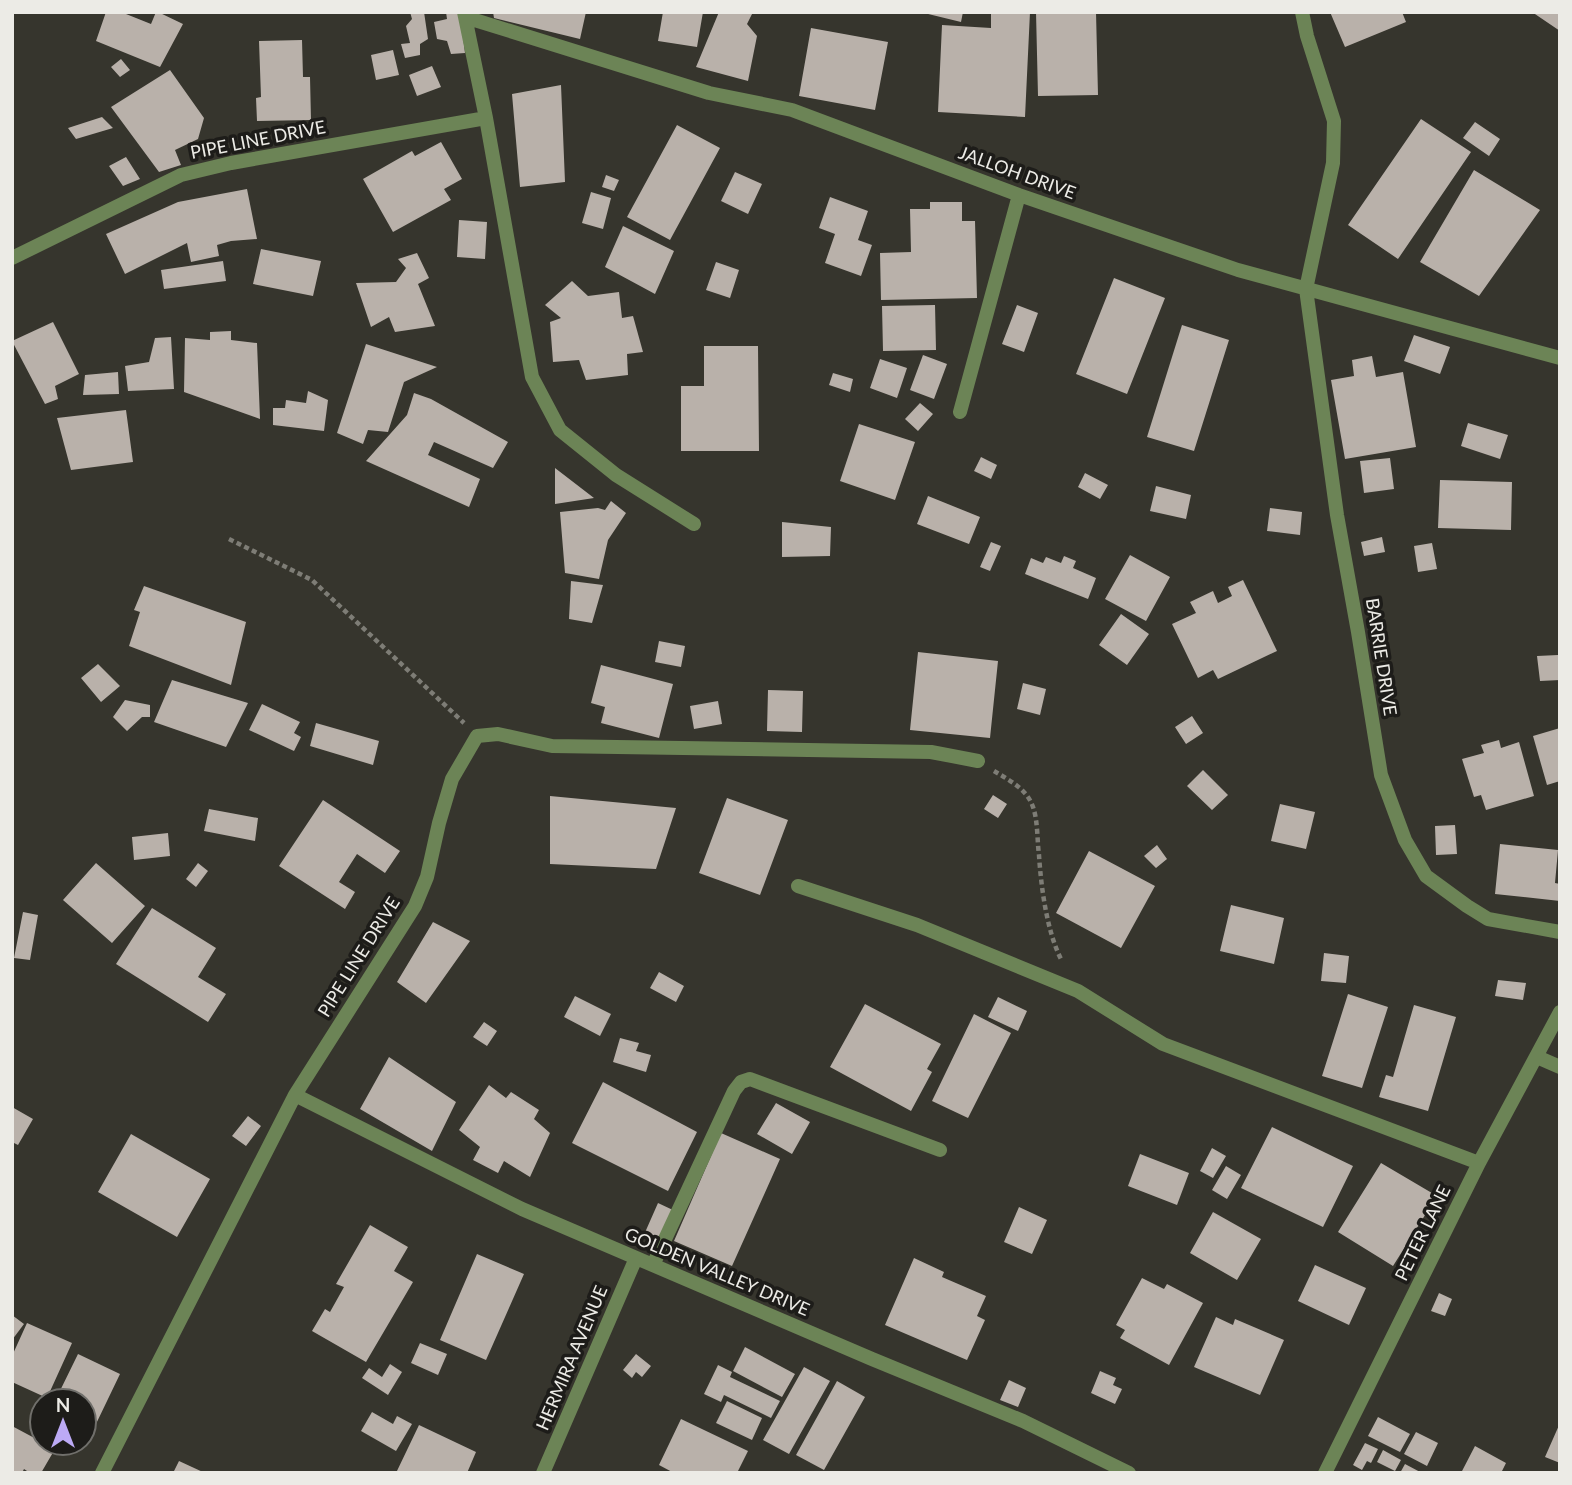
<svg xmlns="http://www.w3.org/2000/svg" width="1572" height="1485" font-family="Lato,sans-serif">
	<rect width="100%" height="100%" fill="#36352d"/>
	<path fill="#b9b1aa" d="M106 12H121L151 24 156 12H158L183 24 160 67 96 41Z
		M410 12H424L428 39 420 44V55L405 58 401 44 410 43 406 26 412 19Z
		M446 12H460L465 53 451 54 447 41 437 39 434 22 447 19Z
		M493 12H586L580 39 494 18Z
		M663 12H703L697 47 658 41Z
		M719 12H753L747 24 757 36 748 81 696 67Z
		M920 12H963L961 22Z
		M991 12H1030L1025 117 938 112 942 25 991 28Z
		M1036 12H1096L1098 95 1038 96Z
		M1330 12H1402L1406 22 1345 47Z
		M1532 12H1560V31Z
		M811 28 888 42 875 110 799 96Z
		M302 40 303 77H310L311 120 257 121 256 98 261 97 259 41Z
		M393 50 399 75 376 80 371 55Z
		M121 59 130 70 120 77 111 67Z
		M432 66 441 87 417 96 409 75Z
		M170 70 204 118 198 139 175 150 181 165 159 172 111 107Z
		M561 85 565 182 520 187 512 94Z
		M102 117 113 128 76 139 68 128Z
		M1421 119 1471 152 1398 259 1348 225Z
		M1475 122 1500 139 1489 156 1463 138Z
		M677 125 720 148 670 240 627 217Z
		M441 142 462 179 444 189 451 200 393 232 363 179 412 151 415 156Z
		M126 157 140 179 123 186 109 166Z
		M1474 170 1540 210 1479 296 1420 262Z
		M735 172 762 184 748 214 721 201Z
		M606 175 619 180 614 191 602 187Z
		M247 189 257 239 231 241 217 245 219 256 191 262 187 243 125 274 106 234 178 202Z
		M591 192 611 198 603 229 582 223Z
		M830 197 868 211 858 240 872 245 861 276 825 263 835 234 819 228Z
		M930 202H962V221H975L977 298 881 300 880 253 911 252 910 209H930Z
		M459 220 487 222 485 259 457 257Z
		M623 226 674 251 655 294 605 267Z
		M261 249 321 261 313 296 253 284Z
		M417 253 429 278 418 284 435 326 395 332 389 317 371 327 356 283 396 282 406 268 398 259Z
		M223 261 226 281 164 289 161 270Z
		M716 262 739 270 730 298 706 290Z
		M1114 278 1165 298 1127 394 1076 374Z
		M572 281 588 296 619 292 622 318 633 316 643 352 627 354 628 375 586 380 579 360 553 362 550 322 561 318 545 305Z
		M935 305 936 350 883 351 882 306Z
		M1017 305 1038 313 1024 352 1002 344Z
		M53 322 79 374 55 386 58 399 45 404 12 341Z
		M1182 325 1229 340 1194 451 1147 437Z
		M231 331V340L257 343 260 419 184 392 185 338 210 340V332Z
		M1414 335 1450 347 1440 374 1404 361Z
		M171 337 174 389 128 391 125 366 149 362 155 338Z
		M366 344 437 367 404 382 388 432 368 430 363 444 337 433Z
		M704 346H758L759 451H681V386H704Z
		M923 355 947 364 934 399 910 390Z
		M1372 356 1376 377 1403 372 1416 447 1345 459 1331 380 1354 376 1352 360Z
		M880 359 907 368 897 398 870 388Z
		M118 372 119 394 83 395 85 375Z
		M833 373 853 379 850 392 829 385Z
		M308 391 328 400 324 431 273 425V408H285L286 400 306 403Z
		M414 393 431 399 508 442 493 468 434 442 428 455 480 479 469 507 366 461 407 415Z
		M920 403 933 414 918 431 905 419Z
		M126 410 133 462 71 470 57 418Z
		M1468 423 1508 435 1500 459 1461 446Z
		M859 424 915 442 895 500 840 481Z
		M981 457 997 465 991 479 974 471Z
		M1390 458 1394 489 1364 493 1360 461Z
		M555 468 594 498 555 504Z
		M1085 473 1108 485 1100 499 1078 487Z
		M1440 480 1512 482 1511 530 1438 528Z
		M1156 486 1191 495 1186 519 1150 511Z
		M928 496 980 517 969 544 917 524Z
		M611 501 626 513 608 540 599 579 565 573 560 512 598 508 605 510Z
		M1270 508 1302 512 1300 535 1267 531Z
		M782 522 831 527 830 556 782 557Z
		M1382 537 1385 552 1364 556 1361 542Z
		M991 542 1001 546 990 571 980 567Z
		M1432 543 1437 569 1418 572 1414 546Z
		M1130 555 1170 577 1146 621 1105 599Z
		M1064 556 1076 561 1073 568 1096 578 1088 599 1025 574 1031 558 1043 563 1046 557 1061 563Z
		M1243 580 1277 651 1218 679 1213 670 1198 678 1172 624 1196 613 1190 602 1213 591 1218 603 1232 596 1228 587Z
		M571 581 603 585 592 623 569 619Z
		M144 586 246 622 231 685 129 646 140 612 134 610Z
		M1121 614 1149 634 1127 665 1099 645Z
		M659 641 685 646 681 667 655 662Z
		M918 652 998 661 990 738 910 730Z
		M1558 655 1560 680 1540 681 1537 656Z
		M98 664 120 686 101 702 81 678Z
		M601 665 673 684 659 738 601 723 605 707 591 703Z
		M172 680 248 703 226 747 154 722Z
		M1023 683 1046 689 1040 715 1017 709Z
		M768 690 803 691 802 732 767 731Z
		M125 700 150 705V717H142L127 731 113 717Z
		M718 701 722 724 694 729 690 706Z
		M262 704 300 722 294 733 301 737 294 751 249 730Z
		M1192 716 1203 733 1186 744 1175 727Z
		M316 723 379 741 373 765 310 746Z
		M1560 728V781L1547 785 1533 736Z
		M1499 740 1501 748 1519 742 1534 796 1486 810 1481 795 1474 797 1462 759 1484 753 1481 745Z
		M1203 770 1228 795 1212 810 1187 786Z
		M993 795 1007 804 998 818 984 809Z
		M550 796 676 808 656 869 550 864Z
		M727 798 788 820 760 895 699 873Z
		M323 800 400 851 385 873 357 854 339 882 355 892 345 909 279 866Z
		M1280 804 1315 812 1306 849 1271 841Z
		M209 809 258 818 255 841 204 831Z
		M1455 825 1457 854 1436 855 1435 826Z
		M168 833 170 856 134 860 132 837Z
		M1500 844 1558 850 1555 883 1560 884V901L1495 894Z
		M1157 845 1167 859 1156 868 1144 856Z
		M1089 851 1155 886 1121 948 1056 913Z
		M96 863 145 906 112 943 63 900Z
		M198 863 208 871 196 887 186 879Z
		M1231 905 1284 918 1274 964 1220 951Z
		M152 908 216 948 198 977 226 994 208 1022 116 964Z
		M23 912 38 915 30 960 14 958Z
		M433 922 470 941 426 1003 397 982Z
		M1324 953 1349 956 1346 983 1321 981Z
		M659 972 684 986 676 1002 650 988Z
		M1498 980 1526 983 1523 1000 1495 996Z
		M1348 994 1388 1007 1362 1088 1322 1076Z
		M575 996 611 1014 600 1036 564 1017Z
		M998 997 1027 1011 1018 1031 988 1017Z
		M865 1004 941 1044 927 1069 932 1072 911 1111 830 1067Z
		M1414 1005 1456 1017 1428 1111 1379 1097 1386 1075 1393 1077Z
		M974 1014 1011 1033 968 1118 932 1101Z
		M484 1022 497 1031 487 1046 473 1037Z
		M620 1038 639 1043 636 1051 651 1055 646 1072 613 1062Z
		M389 1057 456 1102 432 1151 360 1109Z
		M603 1082 697 1132 668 1191 572 1143Z
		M489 1085 506 1098 511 1092 539 1110 534 1119 550 1133 530 1177 504 1161 498 1173 473 1160 480 1147 459 1130Z
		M776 1103 810 1122 792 1154 757 1134Z
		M12 1107 33 1119 18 1145 12 1142Z
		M248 1116 261 1126 246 1146 232 1136Z
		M1272 1127 1353 1166 1323 1227 1241 1188Z
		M721 1133 780 1159 732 1266 674 1241Z
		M131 1134 210 1179 177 1237 98 1192Z
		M1212 1148 1226 1156 1213 1178 1200 1171Z
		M1140 1154 1189 1173 1177 1205 1128 1186Z
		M1381 1163 1437 1196 1393 1266 1338 1232Z
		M1226 1166 1241 1175 1227 1199 1212 1190Z
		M658 1203 675 1211 660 1245 643 1237Z
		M1019 1207 1047 1220 1032 1254 1004 1242Z
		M1213 1212 1261 1239 1237 1280 1190 1253Z
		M370 1225 408 1247 394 1271 413 1282 366 1362 312 1331 325 1309 330 1312 344 1287 336 1284Z
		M477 1254 524 1274 486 1360 440 1340Z
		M914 1258 944 1272 942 1277 986 1296 977 1316 985 1320 967 1360 885 1325Z
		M1315 1265 1366 1288 1349 1325 1298 1301Z
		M1142 1278 1164 1289 1167 1284 1203 1303 1169 1365 1120 1338 1125 1330 1116 1325Z
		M1439 1293 1452 1299 1445 1316 1431 1311Z
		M12 1315 24 1324 12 1340Z
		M1216 1317 1233 1325 1235 1319 1284 1340 1260 1395 1194 1367Z
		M27 1323 72 1343 47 1398 12 1382V1356Z
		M420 1343 447 1354 438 1375 411 1363Z
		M745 1347 795 1374 782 1397 733 1371Z
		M78 1354 120 1374 95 1426 84 1421V1401H55Z
		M636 1354 651 1366 642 1377 636 1372 632 1378 623 1370Z
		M390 1364 402 1372 388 1395 362 1378 369 1368 382 1377Z
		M718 1365 732 1372 730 1377 780 1401 771 1418 724 1395 721 1402 704 1394Z
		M804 1367 830 1381 789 1454 763 1440Z
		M1100 1371 1116 1378 1113 1385 1122 1389 1115 1404 1091 1393Z
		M1009 1380 1026 1388 1018 1407 1000 1400Z
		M837 1381 865 1397 824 1470 796 1455Z
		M727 1401 762 1418 752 1440 716 1423Z
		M372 1412 393 1424 397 1416 412 1424 396 1451 361 1431Z
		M1378 1417 1410 1434 1400 1452 1368 1436Z
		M681 1419 748 1451 737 1473H674L659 1465Z
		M1560 1423V1463L1545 1457Z
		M419 1425 476 1452 467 1473H396Z
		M12 1426 55 1449 41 1473H30L24 1469 22 1473H12Z
		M1416 1432 1438 1443 1427 1466 1404 1454Z
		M1365 1443 1378 1449 1371 1463 1367 1461 1362 1470 1353 1465Z
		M1475 1446 1506 1463 1501 1473H1461Z
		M1383 1450 1401 1460 1395 1471 1377 1462Z
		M179 1461 205 1473H173Z
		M1405 1464 1422 1473H1400Z"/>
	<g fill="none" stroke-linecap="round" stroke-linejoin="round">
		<path stroke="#7e7d76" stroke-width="4.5" stroke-dasharray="5 3.5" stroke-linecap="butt" d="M229 539 312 580 464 723
			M994 771C1009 780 1027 789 1033 807 1038 821 1037 840 1039 855 1041 887 1047 933 1062 961"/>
		<path stroke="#6c8456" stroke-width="14" d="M464 12 486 118 532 377 560 430 616 475 694 524
			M1302 12 1307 36 1334 121 1333 163 1306 289 1337 515 1358 632 1381 775 1405 840 1426 876 1467 906 1488 919 1560 932
			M465 17 709 93 792 110 1019 195 1238 270 1560 358
			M12 258 181 175 231 163 486 118
			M960 412 1019 195
			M798 886 917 925 1078 991 1163 1044 1479 1163
			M1537 1057 1560 1067
			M295 1095 522 1209 872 1359 1023 1421 1129 1473
			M653 1265 734 1091 741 1082 750 1079 940 1150
			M102 1473 295 1095 415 906 427 877 439 823 452 779 477 736 498 734 552 746 931 752 978 761
			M543 1473 636 1258
			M1325 1473 1479 1163 1560 1012"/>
	</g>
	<g text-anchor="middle" stroke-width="7" stroke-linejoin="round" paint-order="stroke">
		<g font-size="18" fill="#ecebe6" stroke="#1d1c19">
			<text transform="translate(258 140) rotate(-11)" y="6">PIPE LINE DRIVE</text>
			<text transform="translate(1017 173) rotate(20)" y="6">JALLOH DRIVE</text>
			<text transform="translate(1381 657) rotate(81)" y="6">BARRIE DRIVE</text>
			<text transform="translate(359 957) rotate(-58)" y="6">PIPE LINE DRIVE</text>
			<text transform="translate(1423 1233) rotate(-64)" y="6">PETER LANE</text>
			<text transform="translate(717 1272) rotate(23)" y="6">GOLDEN VALLEY DRIVE</text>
			<text transform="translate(572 1358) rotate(-67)" y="6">HERMIRA AVENUE</text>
		</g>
	</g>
	<rect width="1572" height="1485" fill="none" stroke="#ecebe6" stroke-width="28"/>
	<g transform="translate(63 1422)"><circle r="33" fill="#1d1c19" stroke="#706f6b" stroke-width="2"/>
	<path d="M0-5L12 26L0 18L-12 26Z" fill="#bcaaf5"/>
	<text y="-10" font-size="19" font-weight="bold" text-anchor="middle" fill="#ecebe6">N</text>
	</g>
</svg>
